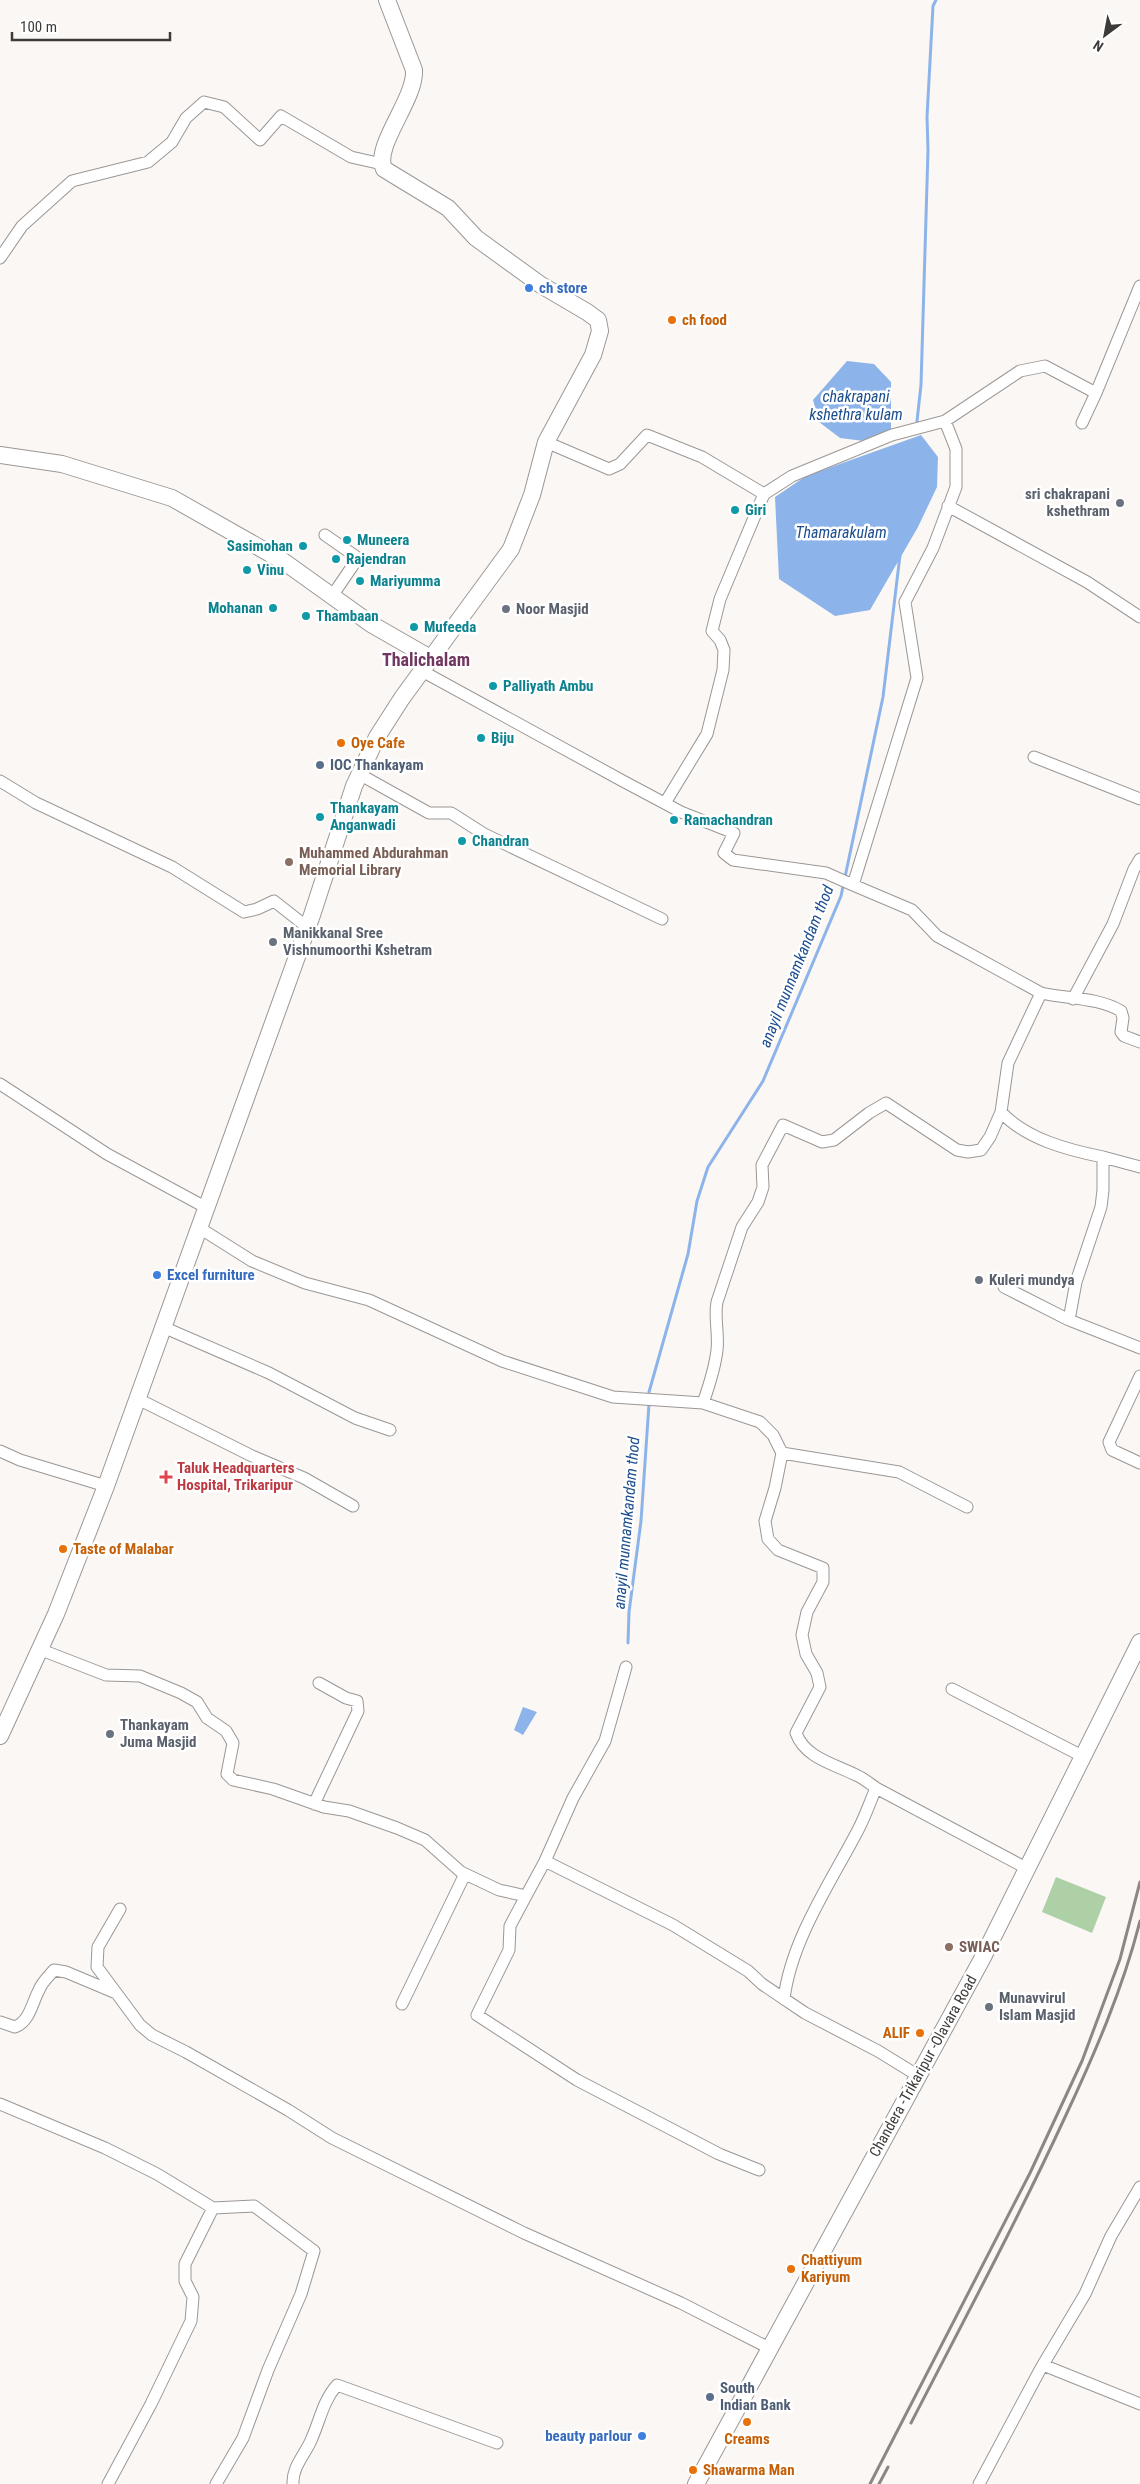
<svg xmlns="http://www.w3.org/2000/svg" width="1140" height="2484" font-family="'Roboto Condensed',sans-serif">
	<rect width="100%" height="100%" fill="#fbf7f4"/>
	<path fill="#aed0a7" d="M1056 1877 1106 1897 1092 1933 1042 1912Z"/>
	<path fill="#8db4ea" d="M847 361 874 364 891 382V431L864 441 840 438 819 422 813 400Z
		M921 435 938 457 937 487 918 527 870 610 835 616 779 579 775 497 806 476Z
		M523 1707 537 1712 523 1735 514 1730Z"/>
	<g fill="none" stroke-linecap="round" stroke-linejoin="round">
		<path stroke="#8db4ea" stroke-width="3" d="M917 421 921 385 928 150 927 117 933 6 936 0
			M649 1392 688 1254 697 1201 708 1167 763 1081 841 896 883 697 900 555
			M628 1643 629 1612 641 1521 649 1404"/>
		<defs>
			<path id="street" d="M0 258 22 226 72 181 148 162 172 142 186 118 204 102 224 107 260 140 281 116 351 157 382 164
				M945 421 956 449V487L933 548 905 602 917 678 853 885 912 910 937 936 1041 993 1008 1063 1001 1112C1026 1139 1068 1150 1103 1157V1190L1101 1207 1076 1282 1069 1320 1140 1348
				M1082 423 1096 393
				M546 442 609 469 620 464 647 435 702 457 764 494 792 476 892 435 945 421 1020 371 1045 366 1096 393 1140 286
				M948 506 1087 582 1140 617
				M325 535 358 558 332 596
				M422 671 621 780 681 812 734 833 724 853 733 860 826 873 853 885
				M1034 757 1140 799
				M359 774 429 813H451L484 834 662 919
				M0 781 36 803 172 867 244 912 257 909 274 901 307 927
				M665 803 707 734 723 670 724 650 720 640 712 631 720 599 764 494
				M1041 993C1067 999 1097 997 1121 1011L1123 1018 1121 1032 1124 1036 1140 1042
				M1073 999 1113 924 1134 869 1140 859
				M0 1084 107 1154 205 1207
				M1103 1157 1140 1167
				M198 1227 252 1261 305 1283 369 1300 502 1361 613 1397 703 1403 760 1422 773 1435 782 1453 775 1488 765 1521 768 1539 778 1550 823 1568V1582L807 1612 802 1635 806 1654 817 1673 820 1687 796 1733C805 1758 834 1764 856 1775 863 1778 869 1783 876 1788L1026 1868
				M1004 1287 1069 1320
				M163 1327 269 1373 355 1418 390 1430
				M1140 1376 1109 1442 1112 1450 1140 1463
				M136 1398 252 1456 304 1478 353 1506
				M703 1403C709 1386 715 1368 717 1350 719 1333 714 1318 717 1302L742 1227 758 1202 763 1187 762 1165 783 1125 822 1142 834 1140 869 1113 886 1103 957 1150 968 1152 981 1150 990 1137 1001 1112
				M0 1451 20 1460 106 1486
				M782 1453 899 1472 967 1507
				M39 1649 106 1675 140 1676 181 1693 197 1702 207 1718 226 1731 233 1743 227 1774 233 1780 273 1789 324 1807 349 1811 397 1828 425 1840 461 1872 499 1890 526 1896 545 1861 673 1925 748 1971 762 1984 805 2013 878 2051 917 2075
				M952 1689 1082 1756
				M314 1804 358 1711 357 1701 346 1698 319 1683
				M545 1861 573 1798 605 1741 626 1667
				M526 1896 510 1926 509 1950 477 2015 577 2080 719 2154 759 2170
				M120 1909 98 1947 97 1967 140 2025 152 2035 186 2052 288 2110 332 2138 524 2233 681 2303 769 2348
				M784 1999C791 1940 831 1882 858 1830 865 1817 870 1802 876 1788
				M402 2004 465 1874
				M0 2022 15 2027C30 2021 32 2003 39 1990 42 1982 49 1976 54 1970L66 1972 116 1993
				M0 2104 105 2148 157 2174 213 2208 254 2206 314 2251 301 2294 268 2370 243 2438 216 2484
				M1043 2365 1140 2404
				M108 2484 151 2404 191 2321 193 2297 185 2281V2264L213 2208
				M293 2484C292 2466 306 2454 312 2438 320 2420 323 2401 337 2385L497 2443
				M979 2484 1041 2368 1085 2294 1111 2236 1140 2187"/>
			<path id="secondary" d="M0 455 62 464 172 498 283 561 371 624 432 659
				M0 1736 56 1614 106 1486 312 915 354 786 377 737 402 698 511 549 532 495 546 442 593 355 600 331 598 320 587 312 541 285 476 238 448 208 384 169C373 146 416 99 414 70L387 0
				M696 2484 982 1959 1140 1642"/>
		</defs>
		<use href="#street" stroke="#9b9795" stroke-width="13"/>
		<use href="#secondary" stroke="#9b9795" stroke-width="18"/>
		<use href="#street" stroke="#fff" stroke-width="11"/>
		<use href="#secondary" stroke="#fff" stroke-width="16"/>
		<path stroke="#8a8785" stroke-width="3" d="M911 2423C964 2320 1018 2219 1066 2115 1095 2053 1123 1988 1140 1921
			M870 2484 1030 2173 1082 2061 1120 1959 1140 1882
			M879 2484 888 2467"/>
	</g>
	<g fill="#3f7fe0" stroke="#fff" stroke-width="2">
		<circle cx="529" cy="288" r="5"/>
		<circle cx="157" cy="1275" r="5"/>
		<circle cx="642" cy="2436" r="5"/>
	</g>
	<g fill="#e8710a" stroke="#fff" stroke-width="2">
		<circle cx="672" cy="320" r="5"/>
		<circle cx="341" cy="743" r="5"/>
		<circle cx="63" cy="1549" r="5"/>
		<circle cx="920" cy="2033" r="5"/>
		<circle cx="791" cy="2269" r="5"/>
		<circle cx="747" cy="2422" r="5"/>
		<circle cx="693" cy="2470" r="5"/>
	</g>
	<g fill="#6b7280" stroke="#fff" stroke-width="2">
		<circle cx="1120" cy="503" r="5"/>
		<circle cx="506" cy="609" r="5"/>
		<circle cx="273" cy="942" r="5"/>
		<circle cx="979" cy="1280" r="5"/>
		<circle cx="110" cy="1734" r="5"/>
		<circle cx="989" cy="2007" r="5"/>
	</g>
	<g fill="#0f9aa8" stroke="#fff" stroke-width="2">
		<circle cx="735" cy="510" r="5"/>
		<circle cx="347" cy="540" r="5"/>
		<circle cx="303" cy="546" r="5"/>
		<circle cx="336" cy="559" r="5"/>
		<circle cx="247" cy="570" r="5"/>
		<circle cx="360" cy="581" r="5"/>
		<circle cx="273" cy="608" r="5"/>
		<circle cx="306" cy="616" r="5"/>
		<circle cx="414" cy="627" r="5"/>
		<circle cx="493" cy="686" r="5"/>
		<circle cx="481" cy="738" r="5"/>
		<circle cx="320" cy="817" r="5"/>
		<circle cx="674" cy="820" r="5"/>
		<circle cx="462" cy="841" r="5"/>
	</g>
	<g fill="#5c6f8a" stroke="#fff" stroke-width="2">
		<circle cx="320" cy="765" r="5"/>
		<circle cx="710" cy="2397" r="5"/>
	</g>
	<g fill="#8d6e63" stroke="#fff" stroke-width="2">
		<circle cx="289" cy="862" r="5"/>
		<circle cx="949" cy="1947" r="5"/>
	</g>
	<path fill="#e0444e" stroke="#fff" stroke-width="2" d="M163.5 1469.5h5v5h5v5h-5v5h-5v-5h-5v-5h5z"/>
	<g text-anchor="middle" stroke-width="5" stroke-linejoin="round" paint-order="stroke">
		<g font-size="15" font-weight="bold" fill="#366cbe" stroke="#fff" text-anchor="start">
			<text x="539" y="293">ch store</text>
			<text x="167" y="1280">Excel furniture</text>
			<text x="632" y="2441" text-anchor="end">beauty parlour</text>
		</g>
		<g font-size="15" font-weight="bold" fill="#c56008" stroke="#fff" text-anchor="start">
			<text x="682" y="325">ch food</text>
			<text x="351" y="748">Oye Cafe</text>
			<text x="73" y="1554">Taste of Malabar</text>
			<text x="910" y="2038" text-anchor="end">ALIF</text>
			<text x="801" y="2265">Chattiyum<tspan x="801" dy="17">Kariyum</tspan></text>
			<text x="747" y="2444" text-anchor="middle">Creams</text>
			<text x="703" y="2475">Shawarma Man</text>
		</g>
		<g font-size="15" font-weight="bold" fill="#5b616d" stroke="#fff" text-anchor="start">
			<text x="1110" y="499" text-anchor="end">sri chakrapani<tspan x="1110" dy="17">kshethram</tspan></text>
			<text x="516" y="614">Noor Masjid</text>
			<text x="283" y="938">Manikkanal Sree<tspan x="283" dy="17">Vishnumoorthi Kshetram</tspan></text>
			<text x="989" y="1285">Kuleri mundya</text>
			<text x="120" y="1730">Thankayam<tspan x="120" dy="17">Juma Masjid</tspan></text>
			<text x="999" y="2003">Munavvirul<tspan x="999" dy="17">Islam Masjid</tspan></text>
		</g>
		<g font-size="15" font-weight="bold" fill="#0d838f" stroke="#fff" text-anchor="start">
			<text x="745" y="515">Giri</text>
			<text x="357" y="545">Muneera</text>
			<text x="293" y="551" text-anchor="end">Sasimohan</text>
			<text x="346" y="564">Rajendran</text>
			<text x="257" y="575">Vinu</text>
			<text x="370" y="586">Mariyumma</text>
			<text x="263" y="613" text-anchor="end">Mohanan</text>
			<text x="316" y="621">Thambaan</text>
			<text x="424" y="632">Mufeeda</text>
			<text x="503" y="691">Palliyath Ambu</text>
			<text x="491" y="743">Biju</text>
			<text x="330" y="813">Thankayam<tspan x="330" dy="17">Anganwadi</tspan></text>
			<text x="684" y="825">Ramachandran</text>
			<text x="472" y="846">Chandran</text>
		</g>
		<g font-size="15" font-weight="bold" fill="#4e5e75" stroke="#fff" text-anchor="start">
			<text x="330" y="770">IOC Thankayam</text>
			<text x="720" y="2393">South<tspan x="720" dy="17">Indian Bank</tspan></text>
		</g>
		<g font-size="15" font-weight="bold" fill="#785e54" stroke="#fff" text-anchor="start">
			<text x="299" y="858">Muhammed Abdurahman<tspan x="299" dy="17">Memorial Library</tspan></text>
			<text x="959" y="1952">SWIAC</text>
		</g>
		<g font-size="15" font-weight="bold" fill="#be3a42" stroke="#fff" text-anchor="start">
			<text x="177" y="1473">Taluk Headquarters<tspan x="177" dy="17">Hospital, Trikaripur</tspan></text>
		</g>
		<g font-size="15" fill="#3d3b3a" stroke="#fff">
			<text transform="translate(923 2066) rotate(-61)" y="5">Chandera -Trikaripur -Olavara Road</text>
		</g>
		<g font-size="16" font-style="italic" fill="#1c4e8e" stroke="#fff">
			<text x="856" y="402">chakrapani<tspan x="856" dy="18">kshethra kulam</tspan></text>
			<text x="841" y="538">Thamarakulam</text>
			<text transform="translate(796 966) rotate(-68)" y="6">anayil munnamkandam thod</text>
			<text transform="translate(626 1523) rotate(-85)" y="6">anayil munnamkandam thod</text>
		</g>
		<g font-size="18" font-weight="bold" fill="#723761" stroke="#fff">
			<text x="426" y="666">Thalichalam</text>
		</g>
	</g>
	<g transform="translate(1105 35) rotate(212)" stroke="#ffffff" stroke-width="4" paint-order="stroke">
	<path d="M0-4L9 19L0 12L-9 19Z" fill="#3d3b3a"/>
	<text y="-8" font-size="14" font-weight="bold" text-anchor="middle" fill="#3d3b3a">N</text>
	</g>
	<path d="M12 32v8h158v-8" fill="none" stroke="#3d3b3a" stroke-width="2.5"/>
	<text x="20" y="32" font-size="15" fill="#3d3b3a" stroke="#ffffff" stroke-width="4" paint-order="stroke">100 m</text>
</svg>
